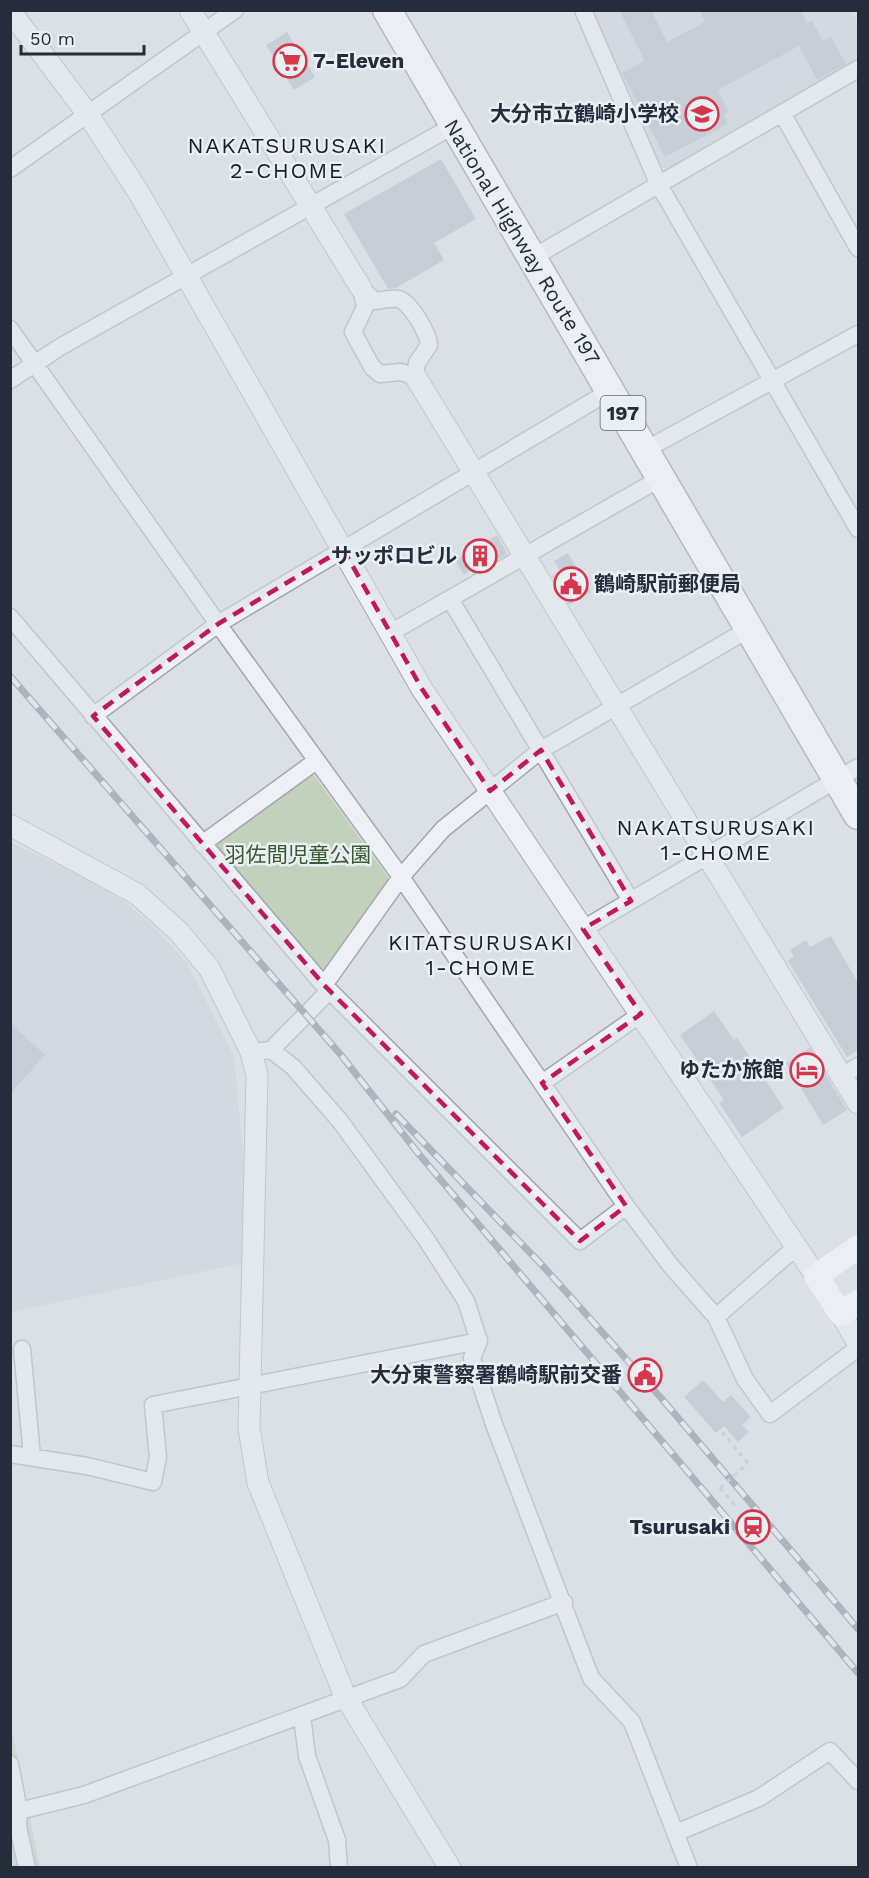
<svg xmlns="http://www.w3.org/2000/svg" width="869" height="1878" font-family="'Work Sans','Noto Sans JP',sans-serif">
	<rect width="100%" height="100%" fill="#dbe0e7"/>
	<path fill="#c9cfd9" d="M592 11H851L858 23V62L668 170 660 167Z
		M10 842 99 885 125 902 156 929 187 963 234 1057 253 1261 11 1312Z"/>
	<path fill="#c1d1bc" d="M306 774 314 775 388 877V884L325 969H318L212 848 213 839Z
		M11 1726 40 1867H11Z"/>
	<path fill="#b2b9c4" d="M619 10H651L667 42 705 22 699 10H801L807 23 812 21 823 41 831 37 846 64 817 80 799 46 718 90 728 111 724 116 728 124 665 157 622 73 645 61Z
		M287 32 315 77 294 90 266 45Z
		M441 159 476 219 434 243 444 260 396 288 388 289 344 214Z
		M497 535 507 554 473 574 471 571 464 575 455 560Z
		M568 553 591 592 569 605 552 576 560 571 554 561Z
		M831 936 858 983V1050L847 1057 788 961 794 956 790 950 806 940 810 947Z
		M714 1011 734 1040 737 1038 784 1108 742 1137 719 1103 724 1100 680 1035Z
		M10 1023 45 1055 10 1094Z
		M810 1048 847 1110 823 1125 786 1063Z
		M703 1380 723 1402 731 1395 751 1417 742 1425 749 1432 738 1442 724 1426 716 1433 684 1397Z"/>
	<g fill="none" stroke-linecap="round" stroke-linejoin="round">
		<defs>
			<path id="minor" d="M583 10 659 185 858 529
				M782 113 858 248
				M10 169 235 10
				M532 258 858 69
				M361 288 375 301C382 300 391 298 398 299 409 300 429 334 429 345L417 363 415 376 400 372 380 374 372 367 353 332 365 307Z
				M10 329 218 624 401 877 626 1206 671 1266 716 1317
				M10 380 60 347 453 126
				M645 450 858 334
				M450 599 631 901
				M10 617 321 982 580 1241 626 1206
				M390 633 661 478
				M93 716 218 624 610 391
				M202 844 316 761
				M583 929 858 767
				M324 985 401 877 443 829 541 750 749 629
				M271 1050 329 991
				M251 1052 271 1050 293 1067 340 1121 426 1239 466 1301 479 1341 472 1358 495 1427 591 1678 632 1722 689 1868
				M842 1076 858 1066
				M542 1083 641 1014
				M796 1247 716 1317 745 1379 770 1414 858 1348
				M22 1349 32 1456
				M10 1454 87 1466 153 1482 158 1457 153 1405 479 1341
				M302 1716 307 1756 337 1840 339 1868
				M10 1764 19 1811 84 1795 400 1679 424 1654 564 1602
				M19 1811 18 1827 27 1868
				M676 1833 759 1798 830 1751 858 1781"/>
			<path id="tertiary" d="M190 10 361 288
				M10 11 87 113 139 193 422 689 816 1276
				M415 376 858 1103
				M10 825 137 894 179 932 209 968 251 1052 257 1075 249 1428 258 1483 345 1696 450 1868
				M841 1314 858 1343"/>
			<path id="trunk" d="M387 10 858 815"/>
		</defs>
		<use href="#minor" stroke="#a1a7b1" stroke-width="19"/>
		<use href="#tertiary" stroke="#a1a7b1" stroke-width="23"/>
		<use href="#trunk" stroke="#828d9e" stroke-width="31"/>
		<path stroke="#babdc5" stroke-width="3" stroke-dasharray="4.5 4.5" stroke-linecap="butt" d="M722 1432 748 1463
			M720 1488 738 1509"/>
		<use href="#minor" stroke="#eef0f5" stroke-width="16"/>
		<use href="#tertiary" stroke="#eef0f5" stroke-width="21"/>
		<path stroke="#fff" stroke-width="24" d="M858 1247 816 1276 841 1314 858 1302"/>
		<use href="#trunk" stroke="#fff" stroke-width="28"/>
		<defs>
			<path id="rail" d="M10 676 341 1055 418 1153 858 1673
				M396 1114 542 1265 662 1399 858 1629"/>
		</defs>
		<use href="#rail" stroke="#747f91" stroke-width="7"/>
		<use href="#rail" stroke="#eaeff4" stroke-width="4.5" stroke-dasharray="14" stroke-linecap="butt"/>
		<path stroke="#babdc5" stroke-width="3" stroke-dasharray="4.5 4.5" stroke-linecap="butt" d="M720 1488 748 1463"/>
	</g>
	<path d="M0 0H869V1878H0ZM343 549 422 689 490 791 541 750 631 901 583 929 641 1014 542 1083 626 1206 580 1241 324 985 93 716 218 624Z" fill="#dbe0e7" fill-opacity=".55" fill-rule="evenodd"/>
	<path fill="none" stroke="#c2185b" stroke-width="4.5" stroke-dasharray="12 8" stroke-linejoin="round" d="M343 549 422 689 490 791 541 750 631 901 583 929 641 1014 542 1083 626 1206 580 1241 324 985 93 716 218 624Z"/>
	<defs>
		<symbol id="supermarket-ring" viewBox="-11 -11 22 22"><circle r="9.5" fill="#eaeff4" stroke="#d5374d" stroke-width="1.5"/><path d="M-6-5.5h2.5l.6 2H6L4.5 2H-2.5L-4.4-4H-6ZM-1.5 3.2a1.3 1.3 0 1 0 .1 0ZM3 3.2a1.3 1.3 0 1 0 .1 0Z" fill="#d5374d"/></symbol>
		<symbol id="school-ring" viewBox="-11 -11 22 22"><circle r="9.5" fill="#eaeff4" stroke="#d5374d" stroke-width="1.5"/><path d="M0-5L7-2L0 1L-7-2ZM-4 1L0 2.5L4 1V4Q0 6-4 4Z" fill="#d5374d"/></symbol>
		<symbol id="building-ring" viewBox="-11 -11 22 22"><circle r="9.5" fill="#eaeff4" stroke="#d5374d" stroke-width="1.5"/><path d="M-4-6H4V6H1V3H-1V6H-4ZM-2.5-4.3h1.7v1.8h-1.7ZM.8-4.3h1.7v1.8H.8ZM-2.5-1h1.7V.8h-1.7ZM.8-1h1.7V.8H.8Z" fill="#d5374d"/></symbol>
		<symbol id="civic-ring" viewBox="-11 -11 22 22"><circle r="9.5" fill="#eaeff4" stroke="#d5374d" stroke-width="1.5"/><path d="M-.6-6.5H3V-4.5H.6V-3L4-1V1h2V6H-6V1h2V-1L-.6-3ZM-1.2 2.5V6h2.4V2.5Z" fill="#d5374d"/></symbol>
		<symbol id="hotel-ring" viewBox="-11 -11 22 22"><circle r="9.5" fill="#eaeff4" stroke="#d5374d" stroke-width="1.5"/><path d="M-6-4.5h1.5V1H6V5H4.5V3h-9V5H-6ZM-4 0a1.8 1.8 0 1 1 3.6 0ZM.5 0V-2.5h3Q6-2.5 6 0Z" fill="#d5374d"/></symbol>
		<symbol id="station-ring" viewBox="-11 -11 22 22"><circle r="9.5" fill="#eaeff4" stroke="#d5374d" stroke-width="1.5"/><path d="M-3-6H3Q5-6 5-4V2Q5 4 3 4L4.5 6H3L1.5 4h-3L-3 6H-4.5L-3 4Q-5 4-5 2V-4Q-5-6-3-6ZM-3.5-4v3h7v-3ZM-3.5 1v1.5H-2V1ZM2 1v1.5H3.5V1Z" fill="#d5374d"/></symbol>
	</defs>
	<g fill-rule="evenodd">
		<use href="#supermarket-ring" x="271" y="42" width="38" height="38"/>
		<use href="#school-ring" x="683" y="95" width="38" height="38"/>
		<use href="#building-ring" x="461" y="537" width="38" height="38"/>
		<use href="#civic-ring" x="552" y="565" width="38" height="38"/>
		<use href="#hotel-ring" x="788" y="1051" width="38" height="38"/>
		<use href="#civic-ring" x="626" y="1356" width="38" height="38"/>
		<use href="#station-ring" x="734" y="1508" width="38" height="38"/>
	</g>
	<g text-anchor="middle" stroke-width="5" stroke-linejoin="round" paint-order="stroke">
		<rect fill="#eaeff4" stroke="#606774" stroke-width="1.5" x="600.5" y="396" width="45" height="34" rx="4.5"/>
		<g font-size="20" font-weight="bold" fill="#252d3d">
			<text x="623" y="420">197</text>
		</g>
		<g font-size="21" font-weight="bold" fill="#252d3d" stroke="#eaeff4" text-anchor="end">
			<text x="313" y="68" text-anchor="start">7-Eleven</text>
			<text x="679" y="121">大分市立鶴崎小学校</text>
			<text x="457" y="563">サッポロビル</text>
			<text x="594" y="591" text-anchor="start">鶴崎駅前郵便局</text>
			<text x="784" y="1077">ゆたか旅館</text>
			<text x="622" y="1382">大分東警察署鶴崎駅前交番</text>
			<text x="730" y="1534">Tsurusaki</text>
		</g>
		<g font-size="21" fill="#252d3d" stroke="#eaeff4">
			<text transform="translate(522 242) rotate(59)" y="7">National Highway Route 197</text>
		</g>
		<g font-size="21" fill="#385a31" stroke="#eaeff4">
			<text x="298" y="862">羽佐間児童公園</text>
		</g>
		<g font-size="22" letter-spacing="1.5" fill="#171f2e" stroke="#eaeff4">
			<text x="287" y="153">NAKATSURUSAKI<tspan x="287" dy="25">2-CHOME</tspan></text>
			<text x="716" y="835">NAKATSURUSAKI<tspan x="716" dy="25">1-CHOME</tspan></text>
			<text x="481" y="950">KITATSURUSAKI<tspan x="481" dy="25">1-CHOME</tspan></text>
		</g>
	</g>
	<rect width="869" height="1878" fill="none" stroke="#252d3d" stroke-width="24"/>
	<path d="M21 45v9h123v-9" fill="none" stroke="#252d3d" stroke-width="3"/>
	<text x="30" y="45" font-size="18" fill="#252d3d" stroke="#eaeff4" stroke-width="4.5" paint-order="stroke">50 m</text>
</svg>
